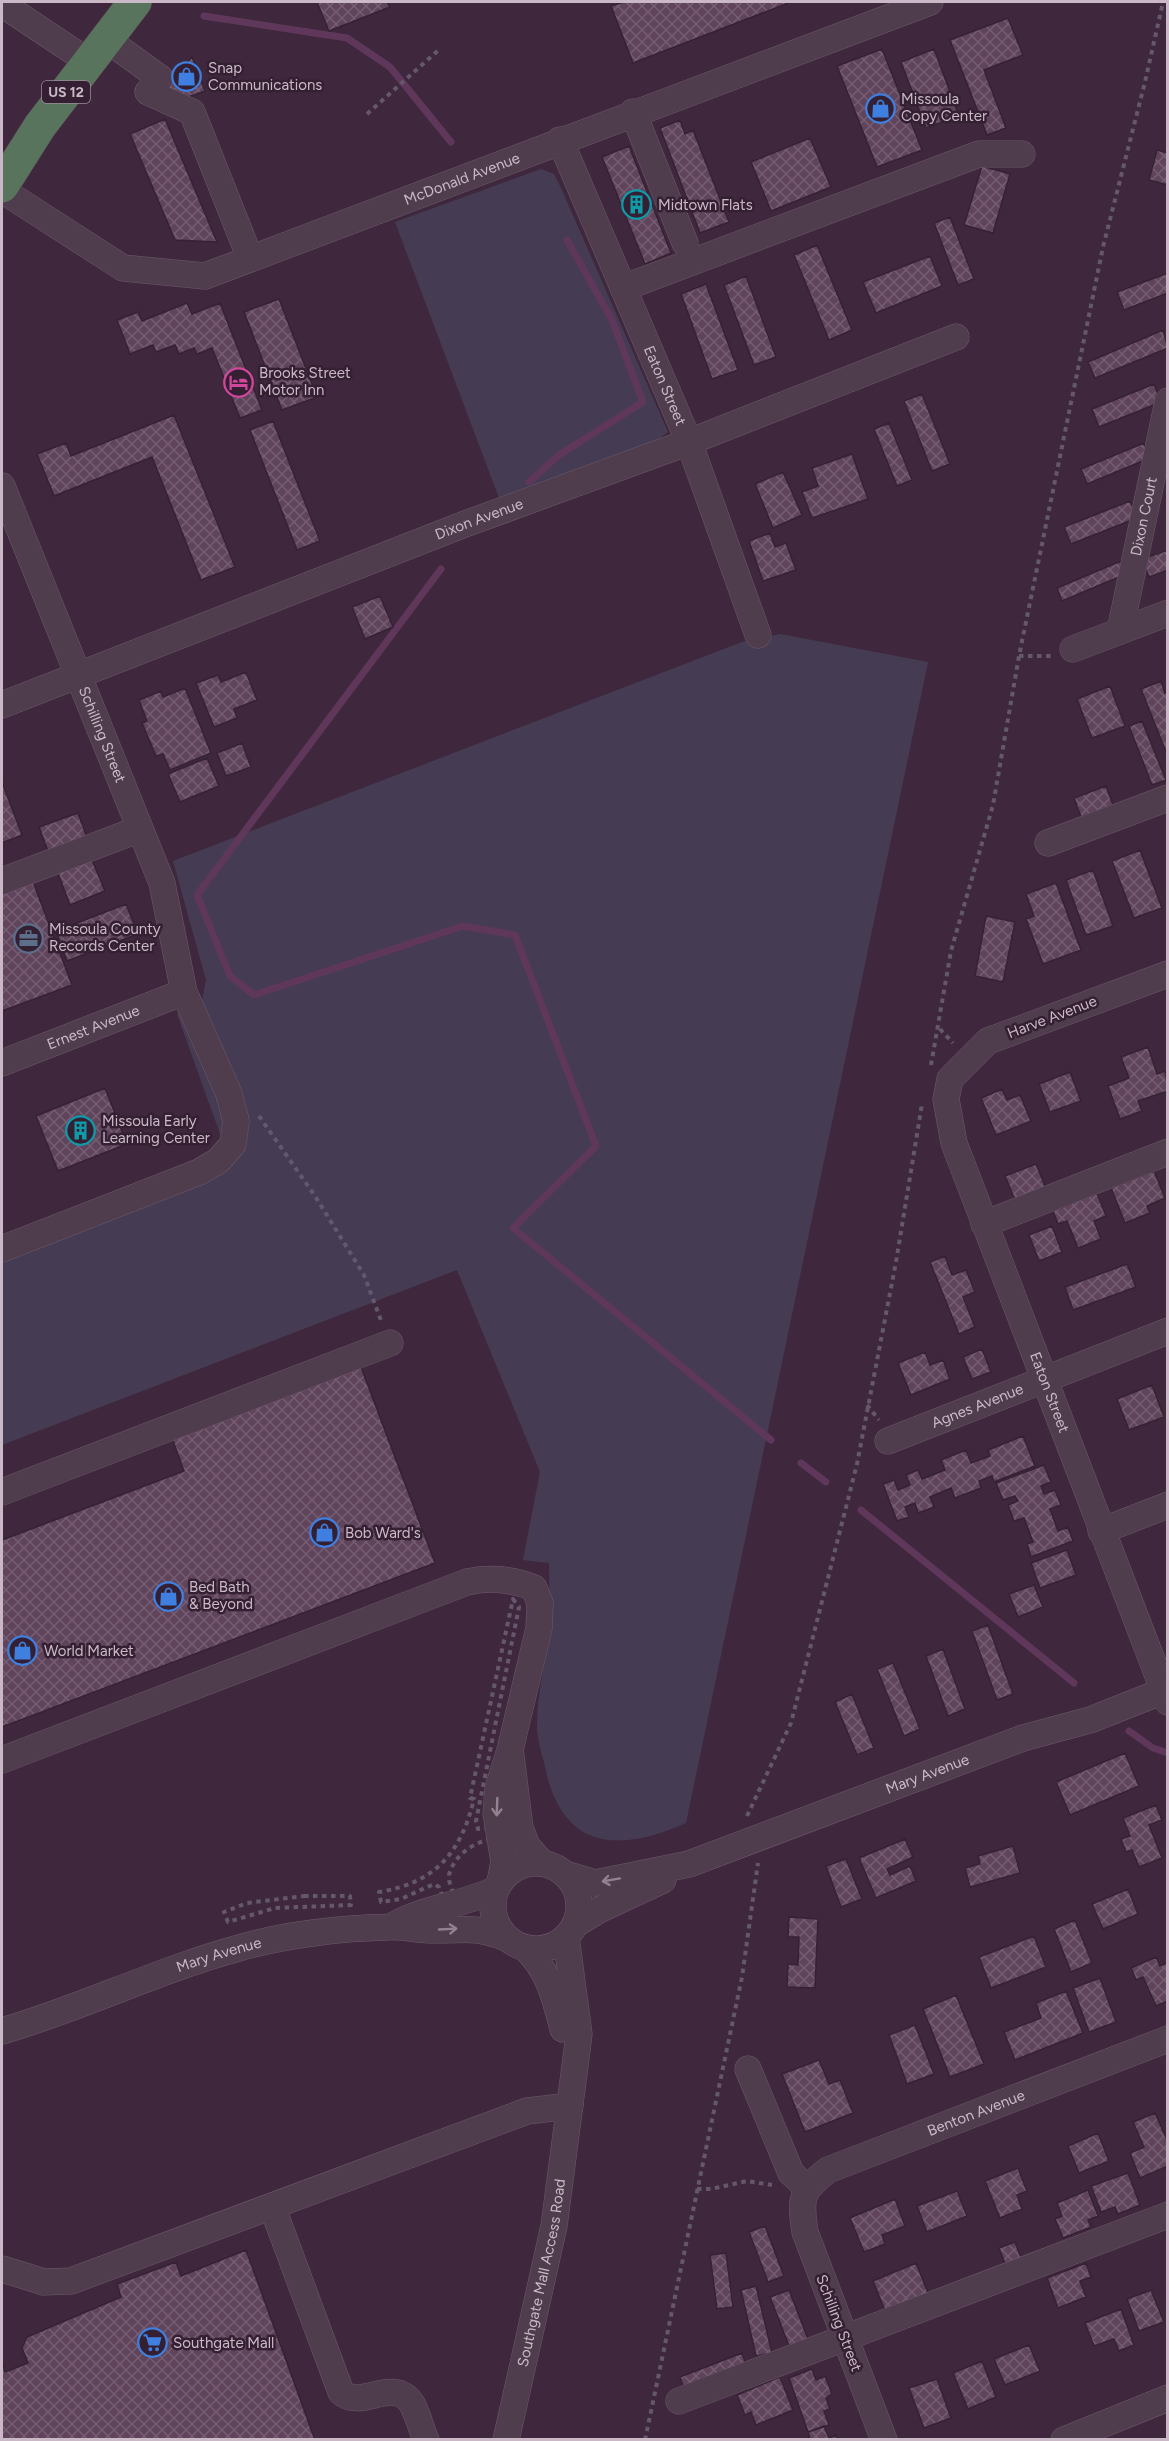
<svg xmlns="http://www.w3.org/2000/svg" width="1169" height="2441" font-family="Figtree,sans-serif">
	<defs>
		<pattern id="building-cross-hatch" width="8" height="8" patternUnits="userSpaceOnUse" patternTransform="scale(1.5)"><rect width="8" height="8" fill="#5f445c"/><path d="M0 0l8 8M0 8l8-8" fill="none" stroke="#755d72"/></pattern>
	</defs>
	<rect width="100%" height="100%" fill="#3f283d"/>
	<path fill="#453c54" d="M541 169 554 174 561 188 668 432 656 441 499 498 395 222Z
		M780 634 928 662 686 1823C614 1855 560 1848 544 1762 541 1751 537 1738 537 1726 537 1692 547 1657 549 1622 550 1603 549 1583 549 1563L523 1560 540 1472 457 1270 2 1445V1237L210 1153 223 1142 177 1014 202 1001 206 980 173 861 742 642Z"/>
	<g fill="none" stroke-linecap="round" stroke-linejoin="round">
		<path stroke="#5f375b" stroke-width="7" d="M204 16 347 38 390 67 451 142
			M529 482 559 455 643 402 612 320 567 240
			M441 569 197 895 230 976 254 995 463 926 515 935 596 1146 513 1228 771 1440
			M801 1463 826 1482
			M861 1510 1074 1683
			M1129 1731 1153 1748 1168 1753"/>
	</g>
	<path fill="url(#building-cross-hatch)" stroke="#362234" stroke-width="1.5" d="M317 2H387L390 7 329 31Z
		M624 2H791L633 63 611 6Z
		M1008 18 1023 55 984 70 1006 128 987 135 950 40Z
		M882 49 922 150 877 167 837 66Z
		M934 49 959 116 926 128 901 62Z
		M192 57 205 91 174 102 167 85Z
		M165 119 217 242 175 240 130 134Z
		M680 120 685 134 693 130 729 222 700 233 660 128Z
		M810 138 831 187 771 211 751 162Z
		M629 146 671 253 645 264 602 157Z
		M1157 150 1168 153V185L1149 180Z
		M982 166 1010 174 993 233 964 225Z
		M950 217 974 279 958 285 934 223Z
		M817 245 852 330 829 340 794 255Z
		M930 256 942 286 876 313 863 282Z
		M1168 273V293L1124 310 1117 292Z
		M746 276 776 357 754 365 724 285Z
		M706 284 738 370 712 379 681 294Z
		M279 299 317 397 282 410 244 312Z
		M187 303 192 314 220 303 262 410 240 418 212 348 197 354 194 348 179 354 175 345 156 352 153 345 130 354 117 320 138 312 142 321Z
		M1163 330 1168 348 1095 378 1088 362Z
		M1154 384 1161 402 1099 427 1092 409Z
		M922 394 950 464 932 471 904 401Z
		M174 415 235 567 201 580 152 457 54 496 37 454 66 443 71 456Z
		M273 421 320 541 297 550 250 430Z
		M889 423 912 480 897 486 874 429Z
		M1144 443 1150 458 1087 484 1081 469Z
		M852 454 868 499 812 518 802 492 818 486 812 468Z
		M783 472 802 515 773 528 755 484Z
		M1130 501 1137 518 1071 544 1064 527Z
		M770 533 775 547 786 543 796 570 763 581 749 541Z
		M1168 550V570L1149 577 1142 559Z
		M1121 561 1126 574 1062 601 1057 588Z
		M380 596 393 627 365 639 352 607Z
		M246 672 257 700 234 709 237 718 214 727 196 683 218 675 221 682Z
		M1161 681 1165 693 1168 692V757L1141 689Z
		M1110 686 1125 726 1092 738 1077 699Z
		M185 688 211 753 170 770 163 754 156 756 142 723 147 721 139 700 161 691 163 697Z
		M1142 721 1166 780 1152 785 1129 726Z
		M242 743 251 767 226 776 217 753Z
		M207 758 219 786 180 802 168 774Z
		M2 782 22 835 2 843Z
		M1106 786 1113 805 1081 817 1074 798Z
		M78 813 88 840 49 854 39 827Z
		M1140 850 1162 908 1134 918 1112 861Z
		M90 855 105 891 70 905 56 868Z
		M1093 870 1113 926 1086 935 1066 880Z
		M32 879 72 985 2 1011V890Z
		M1056 883 1081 950 1043 964 1026 919 1034 916 1026 894Z
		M126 904 138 934 67 961 56 931Z
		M986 916 1015 922 1003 982 975 976Z
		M1148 1047 1157 1074 1165 1071 1168 1091 1138 1101 1142 1111 1120 1119 1108 1086 1129 1078 1121 1057Z
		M1070 1072 1081 1101 1050 1112 1039 1084Z
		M105 1088 127 1144 58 1171 36 1116Z
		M1002 1089 1007 1100 1020 1095 1031 1121 996 1135 981 1098Z
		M1036 1164 1046 1188 1015 1200 1005 1176Z
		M1154 1171 1165 1198 1147 1206 1150 1213 1125 1223 1111 1188Z
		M1097 1193 1106 1216 1094 1221 1101 1239 1078 1248 1067 1221 1058 1224 1053 1211Z
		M1052 1226 1062 1252 1039 1261 1029 1235Z
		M945 1256 952 1275 966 1270 975 1292 963 1297 975 1327 959 1334 930 1262Z
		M1127 1264 1136 1287 1073 1310 1065 1287Z
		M982 1349 991 1372 972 1379 963 1357Z
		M925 1352 930 1365 943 1360 950 1379 911 1395 898 1363Z
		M361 1367 435 1563 2 1727V1540L184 1471 172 1438Z
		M1152 1385 1164 1417 1129 1430 1117 1399Z
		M1023 1436 1035 1466 994 1482 992 1476 979 1481 981 1488 955 1498 951 1488 930 1497 934 1507 918 1513 915 1503 905 1507 909 1517 897 1521 883 1484 894 1480 898 1490 910 1485 906 1475 918 1470 922 1479 945 1470 941 1460 966 1450 971 1463 990 1456 988 1450Z
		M1044 1465 1051 1482 1041 1486 1044 1494 1055 1490 1061 1505 1050 1509 1058 1531 1068 1527 1073 1541 1031 1557 1027 1544 1033 1542 1024 1518 1014 1521 1008 1505 1018 1501 1015 1496 1003 1500 996 1483Z
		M1067 1550 1076 1575 1040 1588 1031 1563Z
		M1034 1585 1043 1607 1018 1617 1009 1594Z
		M988 1625 1013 1694 997 1700 972 1631Z
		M943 1649 965 1709 948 1716 926 1656Z
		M893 1663 920 1729 904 1736 877 1669Z
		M852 1694 874 1748 857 1755 835 1702Z
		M1125 1753 1139 1786 1070 1815 1056 1782Z
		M1156 1805 1162 1820 1149 1825 1162 1858 1139 1867 1132 1850 1126 1852 1121 1839 1130 1836 1123 1818Z
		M905 1839 913 1857 887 1869 890 1875 910 1866 916 1881 876 1898 859 1858Z
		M1013 1846 1020 1873 970 1887 965 1868 980 1864 978 1856Z
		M846 1859 862 1899 841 1907 826 1866Z
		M1128 1889 1138 1914 1103 1929 1092 1904Z
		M789 1917 818 1919 815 1988 787 1987 788 1964 798 1965 799 1937H788Z
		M1075 1920 1092 1963 1071 1972 1054 1929Z
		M1034 1936 1046 1967 991 1988 979 1957Z
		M1156 1957 1160 1966 1168 1962V2001L1156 2006 1143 1977 1136 1980 1131 1968Z
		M1100 1978 1116 2022 1089 2032 1073 1988Z
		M1066 1991 1083 2033 1015 2060 1004 2032 1041 2018 1036 2003Z
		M956 1995 984 2064 950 2077 923 2009Z
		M915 2025 934 2074 907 2084 889 2035Z
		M819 2060 829 2084 840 2080 853 2113 805 2132 782 2074Z
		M1155 2113 1168 2142V2166L1140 2178 1130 2153 1144 2147 1133 2122Z
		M1098 2133 1109 2161 1079 2173 1068 2146Z
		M1018 2168 1027 2191 1017 2195 1022 2209 1000 2218 985 2181Z
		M1128 2173 1140 2205 1118 2214 1115 2207 1101 2212 1091 2186Z
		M1088 2190 1098 2216 1088 2220 1091 2227 1063 2238 1055 2219 1062 2216 1057 2203Z
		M957 2191 967 2216 927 2232 917 2206Z
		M895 2199 905 2226 882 2235 885 2244 864 2252 850 2218Z
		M765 2226 784 2276 768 2282 749 2232Z
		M1015 2242 1022 2260 1006 2266 999 2248Z
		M246 2250 315 2440H2V2361L5 2372 28 2363 22 2348 27 2337 121 2297 117 2284 176 2262 181 2276Z
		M726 2253 733 2307 717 2309 710 2255Z
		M916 2263 929 2295 886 2313 873 2281Z
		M1086 2263 1091 2277 1080 2281 1086 2297 1058 2308 1047 2278Z
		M756 2286 772 2353 756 2356 741 2290Z
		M789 2290 810 2344 791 2351 770 2297Z
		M1151 2290 1164 2322 1139 2331 1127 2299Z
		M1121 2309 1134 2345 1119 2351 1114 2339 1094 2346 1085 2323Z
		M1029 2345 1040 2371 1005 2385 994 2359Z
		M742 2353 747 2367 685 2392 680 2377Z
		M982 2361 996 2397 968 2409 953 2373Z
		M812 2369 816 2380 825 2376 832 2394 826 2398 830 2409 824 2411 829 2425 808 2432 789 2378Z
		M780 2377 793 2410 756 2425 751 2412 745 2415 737 2395Z
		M937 2379 951 2418 924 2428 909 2388Z
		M824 2426 829 2438 836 2435 838 2440H810L808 2432Z"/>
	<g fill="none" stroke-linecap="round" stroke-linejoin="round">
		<defs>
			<g id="minor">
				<path d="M2 4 89 62"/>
				<path d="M106 39 160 78 148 92 192 112 250 258"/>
				<path d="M633 112 685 243"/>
				<path id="s1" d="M560 140 689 442 758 635"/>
				<path id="s2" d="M2 190 123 268 205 276 930 2"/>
				<path d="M623 288 979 154H1022"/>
				<path id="s3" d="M2 486 162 883 184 992 229 1094 236 1121 233 1144 218 1161 199 1172 2 1249"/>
				<path id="s4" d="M1120 631 1168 401"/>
				<path d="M1073 649 1168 613"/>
				<path id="s5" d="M2 705 465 524 689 442 956 337"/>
				<path d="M1048 843 1168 798"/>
				<path d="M2 881 140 829"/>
				<path id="s6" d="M1168 974 988 1041 950 1079 946 1099 954 1143 1168 1702"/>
				<path id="s7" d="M2 1063 184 992"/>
				<path d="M984 1224 1168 1152"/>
				<path id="s8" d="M888 1441 1168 1331"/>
				<path d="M2 1492 390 1343"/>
				<path d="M1101 1531 1168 1505"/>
				<path d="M511 1756 520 1828 527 1846 542 1863"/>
				<path d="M2 1760 467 1582C490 1577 512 1579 534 1588L540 1603 539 1628 510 1750 498 1788 496 1813 504 1862 500 1882"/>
				<circle cx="536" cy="1906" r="43"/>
				<path id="s9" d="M565 1874 595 1883 689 1864 1023 1738 1090 1720 1168 1689"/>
				<path d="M396 1924C427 1907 464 1905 496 1889"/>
				<path d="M576 1924 599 1910 663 1880"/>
				<path d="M525 1948C549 1970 555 1999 563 2029"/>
				<path id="s10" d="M2 2031C82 2008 158 1970 239 1948 283 1935 342 1928 388 1927 402 1926 416 1930 429 1930 461 1931 474 1925 506 1938"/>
				<path d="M748 2069 791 2173 806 2187"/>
				<path d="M272 2206 341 2392C361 2411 394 2375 412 2404 418 2415 421 2428 426 2440"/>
				<path d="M2 2269 44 2282 71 2281 527 2111 570 2106"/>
				<path d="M679 2401 1168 2215"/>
				<path id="s11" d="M506 2440 554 2226 576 2058 579 2034 566 1937"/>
				<path id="s12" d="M884 2440 805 2232C800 2198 800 2192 828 2170L1168 2039"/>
				<path d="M1064 2440 1168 2398"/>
			</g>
			<path id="highway" d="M2 186 40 126 135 2"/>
		</defs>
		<use href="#minor" stroke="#6d596a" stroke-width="27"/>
		<use href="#highway" stroke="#5a4657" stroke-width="34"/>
		<path stroke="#65586c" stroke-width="4" stroke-dasharray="4.5 4.5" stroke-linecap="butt" d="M367 114 441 48
			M1019 656H1053
			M940 1029 953 1043
			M931 1065 951 951 993 805 1019 656 1103 247 1145 82 1163 2
			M259 1116 315 1196 364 1275 382 1323
			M867 1405 879 1420
			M513 1599 519 1607 476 1821 478 1829 490 1828 492 1839C474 1842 454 1855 449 1875 448 1881 452 1888 453 1894L443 1898 439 1887 434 1884 401 1899 381 1902 379 1892C435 1883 461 1853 474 1799L470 1798Z
			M747 1816 791 1723 857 1464 896 1262 922 1104
			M304 1896H350L351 1905 275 1908 228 1922 224 1912 247 1903Z
			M697 2189H711L747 2181 772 2185
			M645 2440 742 1977 758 1863"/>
		<use href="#minor" stroke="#4f3c4d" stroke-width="26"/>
		<use href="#highway" stroke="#59745c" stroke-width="33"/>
	</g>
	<defs><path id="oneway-shaft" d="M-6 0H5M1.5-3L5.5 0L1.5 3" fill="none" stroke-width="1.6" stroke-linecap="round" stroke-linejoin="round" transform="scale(1.5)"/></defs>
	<g stroke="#938090">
		<use href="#oneway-shaft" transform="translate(497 1807) rotate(92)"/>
		<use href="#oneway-shaft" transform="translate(611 1880) rotate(170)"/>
		<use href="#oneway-shaft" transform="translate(448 1929) rotate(-3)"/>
	</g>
	<defs>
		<symbol id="shop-ring" viewBox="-11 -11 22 22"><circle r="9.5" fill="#342032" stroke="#3f7fe0" stroke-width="1.5"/><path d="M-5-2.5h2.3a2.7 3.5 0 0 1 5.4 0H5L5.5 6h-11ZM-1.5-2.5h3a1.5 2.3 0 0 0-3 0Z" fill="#3f7fe0"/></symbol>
		<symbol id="building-ring" viewBox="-11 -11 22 22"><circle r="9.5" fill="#342032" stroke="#0f9aa8" stroke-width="1.5"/><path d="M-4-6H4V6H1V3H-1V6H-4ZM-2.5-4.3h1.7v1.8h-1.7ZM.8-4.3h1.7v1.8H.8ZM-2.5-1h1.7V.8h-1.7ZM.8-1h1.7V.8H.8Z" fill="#0f9aa8"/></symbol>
		<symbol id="hotel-ring" viewBox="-11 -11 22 22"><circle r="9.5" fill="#342032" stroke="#d1479c" stroke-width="1.5"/><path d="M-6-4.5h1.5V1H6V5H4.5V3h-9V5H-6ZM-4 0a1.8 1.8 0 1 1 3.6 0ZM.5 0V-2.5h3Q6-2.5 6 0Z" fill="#d1479c"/></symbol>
		<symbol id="office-ring" viewBox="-11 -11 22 22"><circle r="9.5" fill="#342032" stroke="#5c6f8a" stroke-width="1.5"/><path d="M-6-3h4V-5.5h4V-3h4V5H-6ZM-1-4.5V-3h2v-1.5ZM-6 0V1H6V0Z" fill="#5c6f8a"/></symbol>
		<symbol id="supermarket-ring" viewBox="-11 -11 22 22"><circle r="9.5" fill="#342032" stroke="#3f7fe0" stroke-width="1.5"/><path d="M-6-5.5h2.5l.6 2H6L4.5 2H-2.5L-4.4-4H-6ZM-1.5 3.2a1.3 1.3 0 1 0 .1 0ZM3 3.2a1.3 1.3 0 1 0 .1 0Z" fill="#3f7fe0"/></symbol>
	</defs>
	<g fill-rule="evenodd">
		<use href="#shop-ring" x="170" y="60" width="33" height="33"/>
		<use href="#shop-ring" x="864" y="92" width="33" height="33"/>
		<use href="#building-ring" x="620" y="188" width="33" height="33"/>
		<use href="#hotel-ring" x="222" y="366" width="33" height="33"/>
		<use href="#office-ring" x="12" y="922" width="33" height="33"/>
		<use href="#building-ring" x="64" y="1114" width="33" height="33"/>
		<use href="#shop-ring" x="308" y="1516" width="33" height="33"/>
		<use href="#shop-ring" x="152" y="1580" width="33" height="33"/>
		<use href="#shop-ring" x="6" y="1634" width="33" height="33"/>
		<use href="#supermarket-ring" x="136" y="2326" width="33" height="33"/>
	</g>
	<g text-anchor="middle" stroke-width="5" stroke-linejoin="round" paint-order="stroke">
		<rect fill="#342032" stroke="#9d8a9a" stroke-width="1.5" x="42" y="81" width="48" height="22" rx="4.5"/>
		<g font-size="14" font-weight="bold" fill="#cab8c7">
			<text x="66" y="97">US 12</text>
		</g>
		<g font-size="15" fill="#cab8c7" stroke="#342032" text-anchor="start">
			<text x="208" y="73">Snap<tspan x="208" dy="17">Communications</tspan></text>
			<text x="901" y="104">Missoula<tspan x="901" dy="17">Copy Center</tspan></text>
			<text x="658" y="210">Midtown Flats</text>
			<text x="259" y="378">Brooks Street<tspan x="259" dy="17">Motor Inn</tspan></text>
			<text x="49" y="934">Missoula County<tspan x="49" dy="17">Records Center</tspan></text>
			<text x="102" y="1126">Missoula Early<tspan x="102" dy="17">Learning Center</tspan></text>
			<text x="345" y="1538">Bob Ward's</text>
			<text x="189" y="1592">Bed Bath<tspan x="189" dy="17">&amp; Beyond</tspan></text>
			<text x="44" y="1656">World Market</text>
			<text x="173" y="2348">Southgate Mall</text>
		</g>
		<g font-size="15" fill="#cab8c7" stroke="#342032">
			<text dy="5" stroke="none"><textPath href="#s2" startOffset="501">McDonald Avenue</textPath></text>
			<text dy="5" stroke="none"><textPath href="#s1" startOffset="267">Eaton Street</textPath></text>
			<text dy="5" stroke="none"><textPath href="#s4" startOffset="117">Dixon Court</textPath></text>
			<text dy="5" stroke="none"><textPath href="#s5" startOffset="512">Dixon Avenue</textPath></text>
			<text dy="5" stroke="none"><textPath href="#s3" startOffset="268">Schilling Street</textPath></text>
			<text transform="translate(1052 1017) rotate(-21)" y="5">Harve Avenue</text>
			<text dy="5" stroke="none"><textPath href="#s7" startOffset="98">Ernest Avenue</textPath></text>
			<text dy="5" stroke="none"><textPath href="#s6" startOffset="578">Eaton Street</textPath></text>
			<text dy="5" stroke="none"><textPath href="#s8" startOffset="96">Agnes Avenue</textPath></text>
			<text dy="5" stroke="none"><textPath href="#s9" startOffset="382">Mary Avenue</textPath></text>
			<text dy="5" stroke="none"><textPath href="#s10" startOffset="230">Mary Avenue</textPath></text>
			<text dy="5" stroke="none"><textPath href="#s12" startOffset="453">Benton Avenue</textPath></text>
			<text dy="5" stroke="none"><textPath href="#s11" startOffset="171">Southgate Mall Access Road</textPath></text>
			<text transform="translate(839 2323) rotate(69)" y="5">Schilling Street</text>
		</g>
	</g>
	<rect width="1169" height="2441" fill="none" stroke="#cab8c7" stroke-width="6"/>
</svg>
